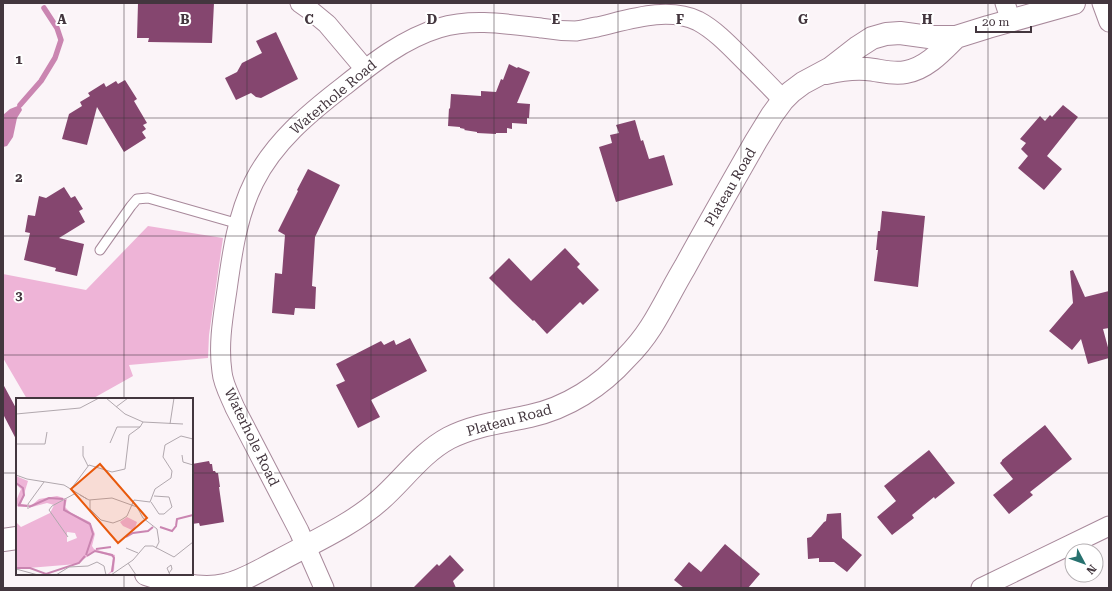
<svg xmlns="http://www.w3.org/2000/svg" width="1112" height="591" font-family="'Roboto Serif',serif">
	<rect width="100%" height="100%" fill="#fbf4f8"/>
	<path fill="#eeb4d7" d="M148 226 223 238 209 335 208 358 129 365 133 376 92 399H27L3 358V274L86 290Z"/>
	<path fill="#ca85b1" d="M20 105 22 110 17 118 13 137 7 146 3 147V115L10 109Z"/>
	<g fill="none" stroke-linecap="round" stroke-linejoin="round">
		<path stroke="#ca85b1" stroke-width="5.5" d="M20 105 41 81 55 58 61 40 57 28 44 8"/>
	</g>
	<path fill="#85466f" d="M138 3H214L212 43 148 42 149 38H137Z
		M276 32 298 79 261 98 256 97 251 93 236 100 225 78 237 72 242 63 262 53 256 41Z
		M509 64 517 68 518 67 530 72 517 103 530 104 529 118H527V124L512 123V129L507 128V133H496V134L477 133V132L464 130 465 129 460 128V127L448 126 449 108 450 109 451 94 481 96V91L496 92 501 79 503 80Z
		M125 80 137 99 134 101 147 123 143 125 146 129 142 132 146 138 124 152 97 107 87 145 62 139 69 114 82 106 80 102 90 96 88 93 104 83 106 87 116 81 118 84Z
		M1063 105 1078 117 1047 156 1062 169 1044 190 1018 168 1028 156 1021 149 1026 143 1020 139 1040 116 1045 121 1050 115 1052 117Z
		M635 120 641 141 643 140 649 159 664 155 673 185 616 202 599 147 612 143 610 135 619 133 616 125Z
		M308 169 340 185 315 237 312 286 316 287 315 309 295 308 294 315 272 313 275 273 282 274 285 235 278 231 298 191 297 190Z
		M64 187 71 198 75 196 83 209 79 211 85 222 59 238 84 244 77 276 55 271 56 268 24 260 30 233 25 232 28 215 35 216 39 196 46 198Z
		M882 211 925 216 918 287 874 281 878 250H876L878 231H880Z
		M565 248 580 264 577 267 599 290 583 305 580 302 547 334 534 320 533 321 513 302 489 278 509 258 531 281Z
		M1073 270 1085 297 1109 291V328L1103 329 1109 351V358L1088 364 1081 339 1072 350 1049 331 1073 303 1070 271Z
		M410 338 427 371 371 400 380 417 358 428 336 385 345 381 336 364 381 341 384 345 394 340 396 345Z
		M3 384 17 410V441L3 414Z
		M1045 425 1072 459 1030 492 1033 495 1009 514 993 495 1013 479 1000 463 1002 461V460Z
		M929 450 955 483 935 499 934 497 912 515 914 518 892 535 877 517 896 501 884 486Z
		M209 461 210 464H212L213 471H215L216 473H218L220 487H219L224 522 200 526 199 523 192 524V464Z
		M841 513 842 538 862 555 847 572 834 562H819V558L808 559 807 538 811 537 824 522 826 521 827 514Z
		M725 544 760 574 748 588H684L674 580 689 562 701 572Z
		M450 555 464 570 453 581 456 588H413L437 564 439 566Z"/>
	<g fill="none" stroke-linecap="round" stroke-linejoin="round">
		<defs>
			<path id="service" d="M100 250 131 206 137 199 148 198 239 224"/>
			<path id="minor" d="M300 3 310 10 327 24 365 69
				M1005 3 1011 21
				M1102 3 1109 22
				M324 588 299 531 235 408C230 396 223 384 222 372 218 344 223 317 227 290 232 254 237 216 254 182 274 142 309 113 344 86 373 63 403 39 439 28 472 18 507 24 541 28 553 30 564 31 576 31 583 30 590 28 597 27 628 20 667 6 698 21 715 30 730 46 744 60 757 73 770 86 783 100
				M981 588 1109 526"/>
			<path id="tertiary" d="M826 73C839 70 852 68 866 69 880 70 892 75 906 72 927 68 942 51 956 37
				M3 540 17 538
				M146 574C170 582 199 591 225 585 244 581 262 569 280 560 313 542 352 525 380 500 403 480 421 453 449 438 474 425 503 422 530 416 567 408 601 386 626 358 635 349 644 338 651 327 663 308 673 287 685 267 708 225 732 183 756 141L772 115 783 100 791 92 803 83 831 68 858 47 872 38 886 34 900 33 929 37H956L988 27 1074 3"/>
		</defs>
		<use href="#service" stroke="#a8899b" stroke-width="11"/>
		<use href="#minor" stroke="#a8899b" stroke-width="21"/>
		<use href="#tertiary" stroke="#a8899b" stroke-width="24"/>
		<use href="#service" stroke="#fff" stroke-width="9"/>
		<use href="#minor" stroke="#fff" stroke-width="19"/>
		<use href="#tertiary" stroke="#fff" stroke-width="22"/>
	</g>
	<path fill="none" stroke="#43363e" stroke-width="1" stroke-opacity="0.55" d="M124 3V399M247 3V588M371 3V588M494 3V588M618 3V588M741 3V588M865 3V588M988 3V588M3 118H1109M3 236H1109M3 355H1109M3 473H17M192 473H1109M124 574V588"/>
	<g text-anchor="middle" stroke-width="4" stroke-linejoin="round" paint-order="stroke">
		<g font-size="14" fill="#43363e" stroke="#fff">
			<text transform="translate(333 97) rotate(-40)" y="5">Waterhole Road</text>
			<text transform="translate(730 187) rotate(-60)" y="5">Plateau Road</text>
			<text transform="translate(509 420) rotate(-15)" y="5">Plateau Road</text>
			<text transform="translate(252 437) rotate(64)" y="5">Waterhole Road</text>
		</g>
	</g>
	<g transform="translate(16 398)">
		<rect width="177" height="177" fill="#fbf4f8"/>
		<path d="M0 78 12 83 5 106 16 107 23 101 41 98 51 101 49 109 55 115 74 124 79 136 76 148 78 151 99 157 98 173 91 177 95 173 97 159 79 153 61 166 0 171V124L5 129 34 115 38 107 31 105 16 109H2L0 103 5 91 0 86ZM51 134 59 135 61 140 51 144ZM111 119 121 124 118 133 107 128 104 124Z" fill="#eeb4d7" fill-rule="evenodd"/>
		<path fill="none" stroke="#ca85b1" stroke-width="2" d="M0 85 7 90 8 97 3 107 11 108M49 102 48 112 74 126 77 136 70 157M13 109 33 100 47 101M144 129 156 133 160 128 161 121 177 117M110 139 117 135 132 133 137 129M80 151 95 149M71 158 79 153 96 157 98 160 96 174M1 170H14L30 176 63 165 69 158"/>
		<path fill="none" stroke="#b1a8ae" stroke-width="1" d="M90 0 109 16 127 24 167 26M100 9 112 0M0 16 64 10 83 0M154 26 158 0M94 45 101 29H124M0 46H29L31 34M67 48V58L72 68M166 57 167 64 177 67M0 77 11 81 48 87 71 101M55 91 73 67 96 74 109 71 113 37 124 29 127 24M64 97 73 102 96 100 121 109 127 120 141 131 143 144 140 150M74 102V111L85 122 97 125 105 122 111 118 118 102 134 104 139 91 155 80 156 73 147 59 149 47 165 38 177 41M135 104 143 116H148L156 109 153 99 138 98M12 111V106L28 84M52 139 33 112 36 108 60 95M110 150 122 155M112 165 120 177M0 171 22 177M153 175 156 171 155 167 151 170 154 177M40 177 53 169 72 168 81 164 88 168 90 177M95 177 117 162 129 148H137L158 159 177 144"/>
		<path fill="#e8590c" fill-opacity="0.15" stroke="#e8590c" stroke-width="2" d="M84 66 131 120 102 145 55 91Z"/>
		<rect width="177" height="177" fill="none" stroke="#43363e" stroke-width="2"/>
	</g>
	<g font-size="13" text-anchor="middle" font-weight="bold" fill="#43363e" stroke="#fff" stroke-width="4" stroke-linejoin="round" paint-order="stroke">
		<text x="62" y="24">A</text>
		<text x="185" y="24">B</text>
		<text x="309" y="24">C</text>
		<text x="432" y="24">D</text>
		<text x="556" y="24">E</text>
		<text x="680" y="24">F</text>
		<text x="803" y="24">G</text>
		<text x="927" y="24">H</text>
		<text x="19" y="64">1</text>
		<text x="19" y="182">2</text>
		<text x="19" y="300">3</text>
	</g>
	<rect width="1112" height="591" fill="none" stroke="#43363e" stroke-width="8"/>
	<g transform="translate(1084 563) rotate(131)"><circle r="19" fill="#ffffff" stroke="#b4afb2"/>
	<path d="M0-3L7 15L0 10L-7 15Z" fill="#27716f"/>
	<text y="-6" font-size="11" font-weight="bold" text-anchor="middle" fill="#43363e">N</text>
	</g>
	<path d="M976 26v6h55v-6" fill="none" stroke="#43363e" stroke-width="2"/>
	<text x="982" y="26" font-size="12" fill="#43363e" stroke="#ffffff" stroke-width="3" paint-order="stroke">20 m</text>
</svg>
